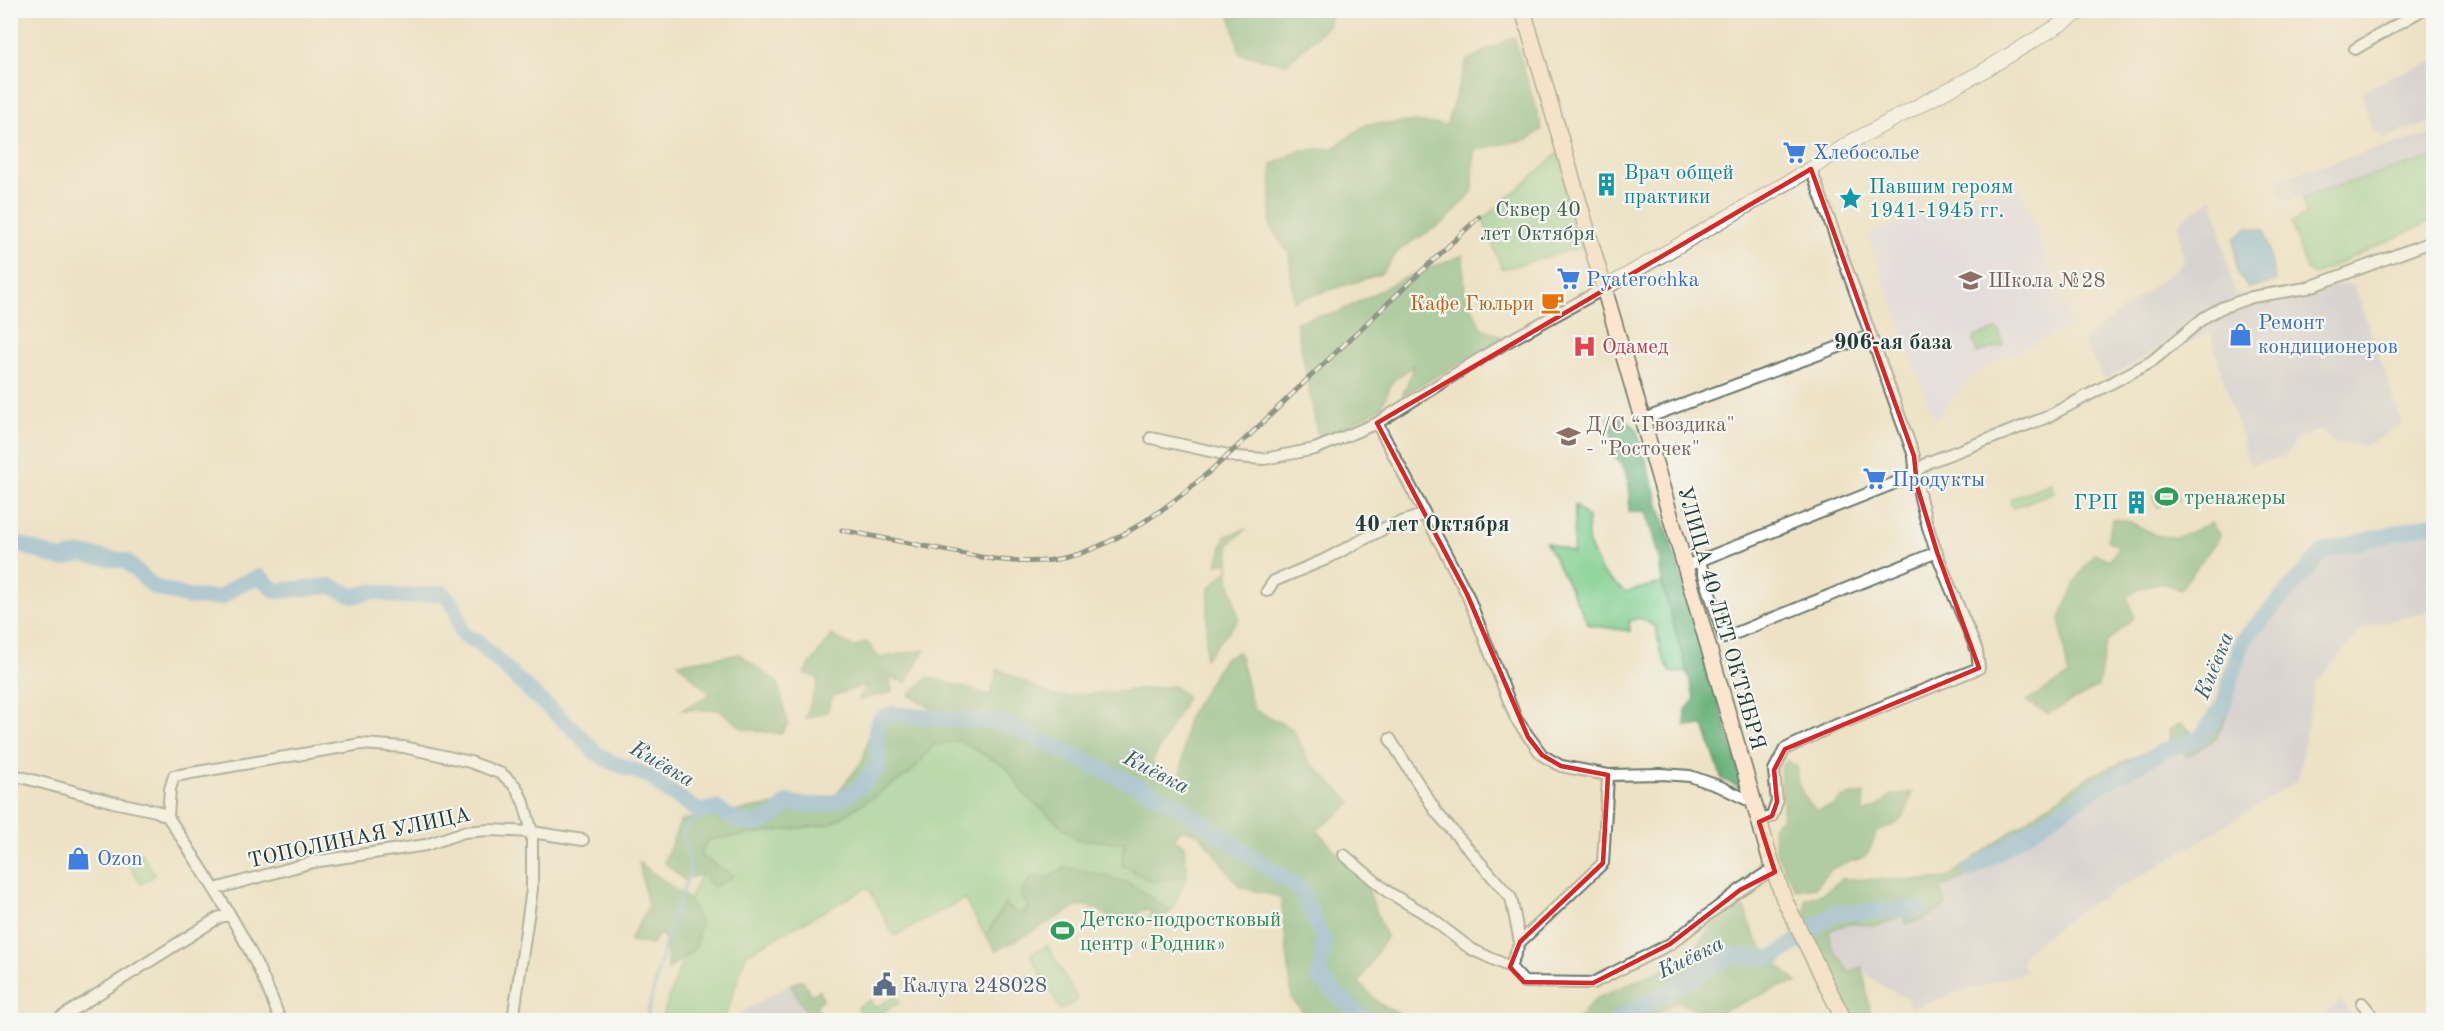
<svg xmlns="http://www.w3.org/2000/svg" width="2444" height="1031" font-family="'Old Standard TT',serif">
	<rect width="100%" height="100%" fill="#f6f6f2"/>
	<filter id="ink" filterUnits="userSpaceOnUse"><feTurbulence type="fractalNoise" baseFrequency=".0167" numOctaves="2"/><feDisplacementMap in="SourceGraphic" scale="12" xChannelSelector="R" yChannelSelector="G"/><feConvolveMatrix kernelMatrix="1 2 1 2 8 2 1 2 1" color-interpolation-filters="sRGB"/></filter>
	<filter id="wash" filterUnits="userSpaceOnUse"><feTurbulence type="fractalNoise" baseFrequency=".008" numOctaves="4" result="noise"/><feDisplacementMap in="SourceGraphic" scale="24" xChannelSelector="R" yChannelSelector="G"/><feGaussianBlur stdDeviation="1.35" result="paint"/><feColorMatrix in="noise" values="0 0 0 0 0 0 0 0 0 0 0 0 0 0 0 0 0 1.4 0 .05"/><feComposite in="paint" operator="in"/></filter>
	<g filter="url(#wash)">
		<rect width="100%" height="100%" fill="#ede2c5"/>
		<path fill="#dad6f7" d="M2017 181 2072 325 1978 370 1934 419 1868 235Z"/>
		<path fill="#c0c2dd" d="M2433 62V121L2384 138 2370 125 2362 92 2395 75Z
			M2433 133V157L2284 202 2276 179Z
			M2213 198 2235 295 2354 284 2402 424 2366 446 2335 442 2321 430 2297 438 2284 458 2249 464 2210 332 2182 347 2172 338 2146 357 2104 379 2083 341 2184 262 2178 223Z
			M2433 521V611L2363 627 2314 685 2298 780 2167 861 2079 911 2026 951 2022 962 2025 972 1910 1008 1907 998 1887 989 1863 972 1862 968 1848 972 1845 963 1837 958 1828 939 1830 930 1851 923 1876 926 1939 888 1981 870 2102 791 2183 749 2187 757 2215 738 2227 715 2244 645 2320 551 2352 540Z
			M790 984 802 1006 813 1000 824 1020H736L740 1013Z
			M2341 1000 2354 1020H2320Z"/>
		<path fill="#7fce8e" stroke="#4f8661" stroke-width="1.5" d="M1558 153 1583 247 1502 269 1483 220Z
			M2433 157V220L2314 275 2307 270 2291 222 2306 215 2302 197Z
			M1996 330 1999 331 2003 344 2001 346 1977 353 1973 340 1975 337Z
			M2051 483 2054 492 2013 508 2010 499Z
			M2175 488 2179 499 2157 507 2153 496Z
			M1575 505 1588 518V541L1602 573 1625 592 1662 583 1688 673 1670 672 1660 651 1656 627 1640 618 1629 621 1630 631 1589 625 1546 542 1573 553Z
			M960 741 1006 767 1026 796 1124 842 1122 865 1153 882 1187 876 1171 911 1127 882 1065 868 1047 878 1020 917 1005 904 986 936 964 899 894 936 868 887 746 954 724 1020H661L683 959 696 947 700 922 689 900 701 874 713 887 733 876 700 856 707 840 831 824 911 772 934 745Z
			M140 851 155 875 141 884 126 860Z
			M1047 945 1078 1000 1061 1010 1030 955Z
			M896 996 900 1002 868 1020H864L857 1007 870 1000 875 1008Z"/>
		<path fill="#67b179" stroke="#437756" stroke-width="1.5" d="M1229 11V10L1332 11 1328 26 1286 64 1240 54Z
			M1514 37 1542 129 1529 139 1474 150 1473 191 1446 221 1400 249 1381 274 1294 301 1289 254 1270 226 1272 165 1301 150 1333 148 1367 124 1412 122 1446 125 1467 60Z
			M1463 255 1465 292 1481 327 1506 339 1403 395 1414 365 1392 382 1381 408 1330 434 1318 437 1296 322 1316 316 1337 313 1400 280Z
			M1618 414 1636 428 1745 790 1722 779 1704 726H1685L1686 710 1695 699 1662 583 1659 558 1646 511 1629 512 1630 490 1625 470 1615 457 1609 417Z
			M2113 519 2131 522 2155 535 2176 538 2211 523 2220 536 2180 590C2158 577 2147 585 2127 596L2134 617 2106 643 2098 687 2048 714 2026 701 2068 676 2060 618 2077 578 2094 553 2110 560 2119 547 2107 540Z
			M1246 529 1229 544V580L1239 619 1205 658 1209 588 1228 571V562L1217 564 1225 536Z
			M831 635 854 647 867 642 879 658 924 650 906 683 890 677 892 692 859 700 865 685 833 696 827 712 805 719 819 679 804 673Z
			M1239 652 1253 709 1293 729 1308 760 1352 803 1317 830 1368 889 1386 937 1359 983 1380 1004 1411 1020H1310L1292 999 1281 897 1240 887 1200 835 1181 829 1174 839 1184 845 1187 876 1153 882 1122 865 1124 842 1078 840 1026 796 1006 767 960 741 934 745 912 772 831 824 707 840 700 856 734 876 713 887 701 874 684 880 664 862 681 820 836 795 863 760 873 718 931 717 932 708 909 695 928 677 990 695 998 669 1056 697 1174 686 1187 697 1152 762 1167 783H1180L1187 719 1225 657Z
			M739 654 778 683 788 724 781 734 744 729 719 710H682L710 694 678 663Z
			M2212 712 2227 715 2216 738 2187 757 2182 749 2102 791 1981 870 1940 888 1946 906 1926 918 1907 924 1903 916 1876 926 1851 923 1830 930C1826 950 1843 956 1848 972L1862 967 1863 972 1872 1020H1855L1850 1016 1806 928 1805 900 1823 893 1842 879 1923 880 1946 878 2088 777 2170 742 2169 730 2181 723 2194 734Z
			M1788 760 1797 767C1795 785 1804 797 1816 810L1833 806 1843 797 1864 793 1863 813 1876 808 1892 795 1912 792C1907 817 1900 825 1876 832 1866 870 1856 854 1832 869 1826 873 1821 882 1816 887L1796 890 1777 855 1772 826 1782 818C1785 803 1781 785 1780 768Z
			M639 862 689 900 700 922 696 947 668 970 666 941 661 933 650 945 629 941 648 907Z
			M1064 868 1083 870 1127 882 1171 911 1157 924 1149 921 1151 910H1143L1132 919H1111L1097 909 1080 905 996 951 986 936 1005 904 1021 916 1029 907 1020 893 1033 876 1047 878Z
			M1745 908C1754 948 1770 957 1798 983L1785 985 1711 1016 1677 1001 1649 1020H1577L1596 998 1689 958 1716 918Z
			M803 980 811 995 820 990 823 998 816 1006 824 1020H811L790 984Z"/>
		<path fill="#67acdc" stroke="#437488" stroke-width="1.5" d="M2248 228 2264 230 2276 282 2248 288 2237 273 2234 239Z"/>
		<g fill="none" stroke-linecap="round" stroke-linejoin="round">
			<path stroke="#67acdc" stroke-width="3" d="M646 1020 666 940 691 868 682 831 703 811"/>
			<path stroke="#67acdc" stroke-width="16" d="M10 541 61 559 80 554 126 561 154 587 188 597 220 598 238 585 260 577 276 591 331 586 353 596 374 591 400 597 443 593C447 598 452 603 455 608 463 626 454 635 477 641L535 696 572 728 595 752 611 762 652 777 663 788 697 810 703 811 716 808C744 828 765 830 787 802 832 812 851 799 879 766L876 729 881 718 890 714 1005 723 1177 805 1302 891 1324 942 1319 978 1365 1020
				M1971 870 2099 786 2163 751 2200 738 2223 706 2242 641 2324 551 2434 523
				M1617 1020 1732 955 1774 958 1834 913 1919 909"/>
		</g>
	</g>
	<g filter="url(#ink)">
		<g fill="none" stroke-linecap="round" stroke-linejoin="round">
			<defs>
				<path id="minor" d="M2355 49 2422 10
					M1641 420 1871 335
					M1377 423 1467 594 1516 719 1542 755 1561 766 1608 775 1662 774 1690 776 1721 787 1754 803
					M1151 438 1237 457 1264 459 1315 449 1377 423 1505 343 1603 289
					M1699 559 1724 638 1937 552
					M1686 566 1905 479 1929 462 2045 418 2151 362 2205 317 2221 308 2252 297 2307 288 2434 241
					M1267 591 1274 581 1324 560 1387 527 1425 514
					M1390 739 1437 813 1511 898 1520 942
					M10 774 113 802 156 811 168 817C210 881 255 948 280 1020
					M168 817 170 789 174 776 361 744 404 747 470 762 502 774 516 787 524 803 532 832V889L513 1020
					M1759 822 1772 816 1777 802 1774 770 1785 749 1829 728 1979 668 1977 651C1952 589 1918 523 1914 456L1811 169
					M1344 855 1388 892 1424 913 1471 949 1510 967 1524 982 1593 983 1670 944 1740 890 1765 874 1775 872
					M215 889 313 862 426 845 464 832 489 830 532 832 583 840
					M1510 967 1520 942 1603 863 1608 775
					M2362 1003 2376 1020
					M57 1020 218 918 229 914"/>
				<path id="tertiary" d="M1603 289 1811 169 1849 143 1980 73 2084 10"/>
				<path id="secondary" d="M1523 10 1770 858 1784 899 1844 1020"/>
			</defs>
			<use href="#minor" stroke="#677767" stroke-width="14"/>
			<use href="#tertiary" stroke="#677767" stroke-width="16"/>
			<use href="#secondary" stroke="#677767" stroke-width="18"/>
			<use href="#minor" stroke="#fff" stroke-width="10"/>
			<use href="#tertiary" stroke="#fff" stroke-width="14"/>
			<use href="#secondary" stroke="#fce5cf" stroke-width="15"/>
			<defs>
				<path id="rail" d="M842 530C876 537 910 543 944 550 980 557 1016 565 1052 560 1146 547 1244 439 1311 376 1367 323 1423 270 1479 217"/>
			</defs>
			<use href="#rail" stroke="#1f3d34" stroke-width="5"/>
			<use href="#rail" stroke="#f6f6f2" stroke-width="3" stroke-dasharray="9" stroke-linecap="butt"/>
		</g>
	</g>
	<path d="M0 0H2444V1031H0ZM1811 169 1914 456 1917 486 1937 552 1979 668 1785 749 1774 770 1777 802 1772 816 1759 822 1775 872 1740 890 1670 944 1593 983 1524 982 1510 967 1520 942 1603 863 1608 775 1561 766 1542 755 1528 737 1467 594 1377 423Z" fill="#ede2c5" fill-opacity=".55" fill-rule="evenodd"/>
	<path fill="none" stroke="#d62828" stroke-width="4.5" stroke-linejoin="round" d="M1811 169 1914 456 1917 486 1937 552 1979 668 1785 749 1774 770 1777 802 1772 816 1759 822 1775 872 1740 890 1670 944 1593 983 1524 982 1510 967 1520 942 1603 863 1608 775 1561 766 1542 755 1528 737 1467 594 1377 423Z"/>
	<defs>
		<symbol id="supermarket-bare" viewBox="-9 -9 18 18"><path d="M-6-5.5h2.5l.6 2H6L4.5 2H-2.5L-4.4-4H-6ZM-1.5 3.2a1.3 1.3 0 1 0 .1 0ZM3 3.2a1.3 1.3 0 1 0 .1 0Z" fill="#3f7fe0" stroke="#f6f6f2" stroke-width="2.5" paint-order="stroke"/></symbol>
		<symbol id="building-bare" viewBox="-9 -9 18 18"><path d="M-4-6H4V6H1V3H-1V6H-4ZM-2.5-4.3h1.7v1.8h-1.7ZM.8-4.3h1.7v1.8H.8ZM-2.5-1h1.7V.8h-1.7ZM.8-1h1.7V.8H.8Z" fill="#0f9aa8" stroke="#f6f6f2" stroke-width="2.5" paint-order="stroke"/></symbol>
		<symbol id="sight-bare" viewBox="-9 -9 18 18"><path d="M0-6L1.8-2.2L6-1.7L2.9 1.2L3.7 5.4L0 3.3L-3.7 5.4L-2.9 1.2L-6-1.7L-1.8-2.2Z" fill="#0f9aa8" stroke="#f6f6f2" stroke-width="2.5" paint-order="stroke"/></symbol>
		<symbol id="school-bare" viewBox="-9 -9 18 18"><path d="M0-5L7-2L0 1L-7-2ZM-4 1L0 2.5L4 1V4Q0 6-4 4Z" fill="#8d6e63" stroke="#f6f6f2" stroke-width="2.5" paint-order="stroke"/></symbol>
		<symbol id="cafe-bare" viewBox="-9 -9 18 18"><path d="M-5.5-4.5H6V0H3Q3 3.5 0 3.5H-2.5Q-5.5 3.5-5.5 0ZM3-3.2v2h1.7v-2ZM-6 4.5H4V6H-6Z" fill="#e8710a" stroke="#f6f6f2" stroke-width="2.5" paint-order="stroke"/></symbol>
		<symbol id="shop-bare" viewBox="-9 -9 18 18"><path d="M-5-2.5h2.3a2.7 3.5 0 0 1 5.4 0H5L5.5 6h-11ZM-1.5-2.5h3a1.5 2.3 0 0 0-3 0Z" fill="#3f7fe0" stroke="#f6f6f2" stroke-width="2.5" paint-order="stroke"/></symbol>
		<symbol id="hospital-bare" viewBox="-9 -9 18 18"><path d="M-5-5h3v3.5h4V-5h3V5h-3V1.5h-4V5h-3Z" fill="#e0444e" stroke="#f6f6f2" stroke-width="2.5" paint-order="stroke"/></symbol>
		<symbol id="stadium-bare" viewBox="-9 -9 18 18"><path d="M0-5a6.5 5 0 1 0 0 10a6.5 5 0 1 0 0-10ZM-3.5-1.8h7v3.6h-7Z" fill="#2e9e5b" stroke="#f6f6f2" stroke-width="2.5" paint-order="stroke"/></symbol>
		<symbol id="civic-bare" viewBox="-9 -9 18 18"><path d="M-.6-6.5H3V-4.5H.6V-3L4-1V1h2V6H-6V1h2V-1L-.6-3ZM-1.2 2.5V6h2.4V2.5Z" fill="#5c6f8a" stroke="#f6f6f2" stroke-width="2.5" paint-order="stroke"/></symbol>
	</defs>
	<g fill-rule="evenodd">
		<use href="#supermarket-bare" x="1778" y="136" width="33" height="33"/>
		<use href="#building-bare" x="1590" y="168" width="33" height="33"/>
		<use href="#sight-bare" x="1834" y="182" width="33" height="33"/>
		<use href="#supermarket-bare" x="1552" y="262" width="33" height="33"/>
		<use href="#school-bare" x="1954" y="264" width="33" height="33"/>
		<use href="#cafe-bare" x="1536" y="286" width="33" height="33"/>
		<use href="#shop-bare" x="2224" y="318" width="33" height="33"/>
		<use href="#hospital-bare" x="1568" y="330" width="33" height="33"/>
		<use href="#school-bare" x="1552" y="420" width="33" height="33"/>
		<use href="#supermarket-bare" x="1858" y="462" width="33" height="33"/>
		<use href="#stadium-bare" x="2150" y="480" width="33" height="33"/>
		<use href="#building-bare" x="2120" y="486" width="33" height="33"/>
		<use href="#shop-bare" x="62" y="842" width="33" height="33"/>
		<use href="#stadium-bare" x="1046" y="914" width="33" height="33"/>
		<use href="#civic-bare" x="868" y="968" width="33" height="33"/>
	</g>
	<g text-anchor="middle" stroke-width="4.5" stroke-linejoin="round" paint-order="stroke">
		<g font-size="21" fill="#366cbe" stroke="#f6f6f2" text-anchor="start">
			<text x="1813" y="159">Хлебосолье</text>
			<text x="1586" y="286">Pyaterochka</text>
			<text x="2258" y="329">Ремонт<tspan x="2258" dy="24">кондиционеров</tspan></text>
			<text x="1892" y="486">Продукты</text>
			<text x="97" y="865">Ozon</text>
		</g>
		<g font-size="21" fill="#0d838f" stroke="#f6f6f2" text-anchor="start">
			<text x="1624" y="179">Врач общей<tspan x="1624" dy="24">практики</tspan></text>
			<text x="1869" y="193">Павшим героям<tspan x="1869" dy="24">1941-1945 гг.</tspan></text>
			<text x="2118" y="509" text-anchor="end">ГРП</text>
		</g>
		<g font-size="21" fill="#37614a" stroke="#f6f6f2">
			<text x="1538" y="216">Сквер 40<tspan x="1538" dy="24">лет Октября</tspan></text>
		</g>
		<g font-size="21" fill="#785e54" stroke="#f6f6f2" text-anchor="start">
			<text x="1988" y="287">Школа №28</text>
			<text x="1586" y="431">Д/С “Гвоздика"<tspan x="1586" dy="24">- "Росточек"</tspan></text>
		</g>
		<g font-size="21" fill="#c56008" stroke="#f6f6f2" text-anchor="end">
			<text x="1534" y="310">Кафе Гюльри</text>
		</g>
		<g font-size="21" fill="#be3a42" stroke="#f6f6f2" text-anchor="start">
			<text x="1602" y="353">Одамед</text>
		</g>
		<g font-size="21" fill="#27864d" stroke="#f6f6f2" text-anchor="start">
			<text x="2184" y="504">тренажеры</text>
			<text x="1080" y="926">Детско-подростковый<tspan x="1080" dy="24">центр «Родник»</tspan></text>
		</g>
		<g font-size="21" fill="#1f3d34" stroke="#f6f6f2">
			<text transform="translate(1722 618) rotate(74)" y="7">УЛИЦА 40 ЛЕТ ОКТЯБРЯ</text>
			<text transform="translate(359 837) rotate(-12)" y="7">ТОПОЛИНАЯ УЛИЦА</text>
		</g>
		<g font-size="21" fill="#4e5e75" stroke="#f6f6f2" text-anchor="start">
			<text x="902" y="992">Калуга 248028</text>
		</g>
		<g font-size="22" font-weight="bold" fill="#1f3d34" stroke="#f6f6f2">
			<text x="1893" y="349">906-ая база</text>
			<text x="1432" y="531">40 лет Октября</text>
		</g>
		<g font-size="22" font-style="italic" fill="#355e66" stroke="#f6f6f2">
			<text transform="translate(2213 665) rotate(-68)" y="8">Киёвка</text>
			<text transform="translate(663 763) rotate(30)" y="8">Киёвка</text>
			<text transform="translate(1157 771) rotate(27)" y="8">Киёвка</text>
			<text transform="translate(1690 956) rotate(-26)" y="8">Киёвка</text>
		</g>
	</g>
	<rect width="2444" height="1031" fill="none" stroke="#f6f6f2" stroke-width="36"/>
</svg>
